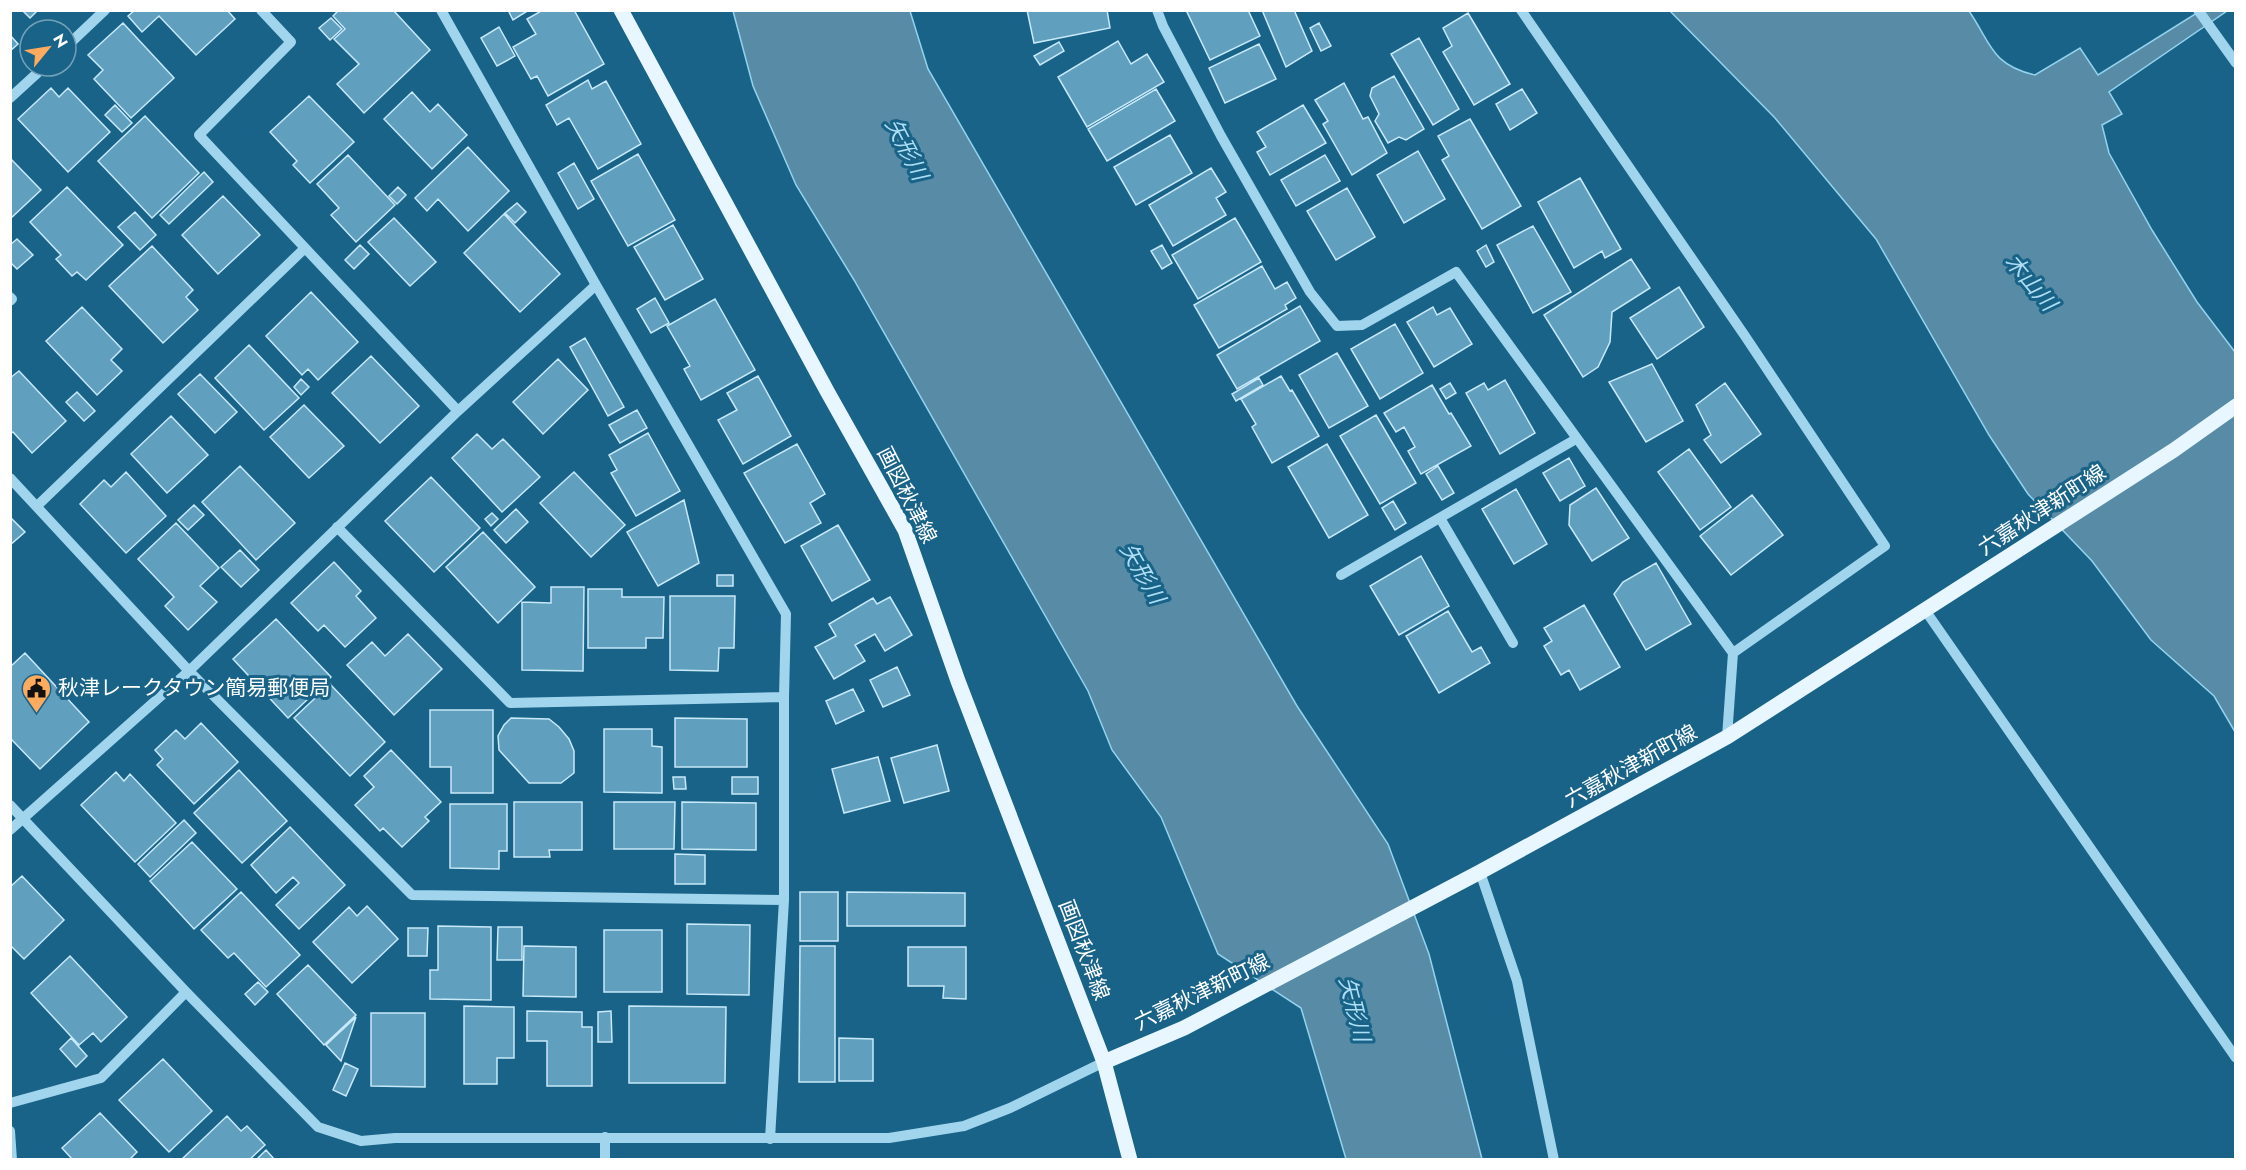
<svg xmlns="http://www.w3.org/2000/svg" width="2246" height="1170" font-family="Jost,'Noto Sans JP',sans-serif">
	<rect width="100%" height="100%" fill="#196388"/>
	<path fill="#588ca6" stroke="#94d3ef" stroke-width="1.5" d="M733 11H910L928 69 1297 706 1388 844 1429 954 1482 1159H1346L1301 1008 1218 954 1161 817 1112 750 1088 691 854 280 796 185 753 86Z
		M1670 11H1969C1991 43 1991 65 2035 75L2080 48 2098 75 2200 11H2227L2109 92 2122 114 2102 125 2109 153 2152 230 2197 302 2235 352V732L2214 696 2151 640 2092 561 2028 494 1989 435 1876 239 1775 118Z"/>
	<path fill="#609fbd" stroke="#c7e9f9" stroke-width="1.5" d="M22 10H38L30 18Z
		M135 10H227L235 19 196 55 159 16 142 32 128 16Z
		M339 10H393L430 50 364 113 337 84 359 64 334 39 345 29 333 16Z
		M508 10H529L513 20Z
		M543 10H574L604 64 548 96 537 76 531 79 513 47 536 34 527 19Z
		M1027 10H1107L1110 28 1034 43Z
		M1186 10H1248L1260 36 1210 60Z
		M1262 10H1294L1312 51 1286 67Z
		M1468 13 1510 84 1474 105 1443 52 1452 46 1443 28Z
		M331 18 342 29 330 40 319 28Z
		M123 23 174 78 131 118 94 79 103 70 88 55Z
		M1319 23 1331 46 1321 51 1310 28Z
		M499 27 515 56 497 66 481 38Z
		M10 35 18 44 10 51Z
		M1419 38 1459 109 1433 125 1391 54Z
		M1118 41 1131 64 1147 54 1164 82 1087 127 1058 77Z
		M1059 42 1064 51 1040 65 1034 56Z
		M1259 44 1276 79 1225 103 1209 68Z
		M1394 76 1424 129 1406 140 1399 137 1388 143 1375 121 1379 114 1370 96 1372 88Z
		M588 80 592 89 606 81 641 144 598 169 569 118 557 125 546 105Z
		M1344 83 1363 119 1368 117 1387 153 1352 175 1323 124 1328 121 1315 100Z
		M51 88 59 97 68 88 110 132 68 172 18 119Z
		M1156 89 1175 121 1107 161 1088 129Z
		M1522 89 1537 113 1510 130 1496 104Z
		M412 92 430 112 438 104 467 135 432 169 384 119Z
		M309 96 354 142 310 183 293 165 297 161 270 132Z
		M115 105 132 123 122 132 105 115Z
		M1303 105 1326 143 1270 175 1257 152 1266 147 1257 132Z
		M145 116 199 173 152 218 98 161Z
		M1470 119 1521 206 1482 229 1442 160 1449 156 1438 136Z
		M1170 135 1192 173 1136 205 1114 167Z
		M468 147 509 191 468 231 438 199 427 211 415 198Z
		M1418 151 1445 199 1404 223 1377 175Z
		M638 154 675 220 628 246 591 181Z
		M348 155 395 205 356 242 331 215 339 208 317 184Z
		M1325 155 1340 181 1296 206 1281 180Z
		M10 158 41 190 10 219Z
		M574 163 594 199 578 209 558 173Z
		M1211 168 1226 192 1216 198 1226 215 1173 246 1149 205Z
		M204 172 213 182 169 224 160 215Z
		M1580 178 1621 249 1605 258 1602 251 1574 268 1538 202Z
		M67 187 123 245 86 280 77 272 72 276 56 259 61 255 30 222Z
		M398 187 406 195 397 204 389 196Z
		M1347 188 1375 237 1336 260 1307 211Z
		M223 196 260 235 218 274 182 235Z
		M517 203 526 212 515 223 505 213Z
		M135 212 156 235 140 250 118 227Z
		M504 214 560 274 520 312 464 253Z
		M394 218 436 262 410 286 368 242Z
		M1235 218 1261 262 1198 299 1172 255Z
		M673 225 703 279 665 300 634 247Z
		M1533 226 1571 292 1533 313 1497 245Z
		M17 239 33 255 17 269 10 262V245Z
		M360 245 369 254 354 269 345 260Z
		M1162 245 1172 263 1162 269 1151 251Z
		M1486 245 1494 262 1486 267 1477 251Z
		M152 246 193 290 186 297 198 310 163 343 109 286Z
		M1631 259 1650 288 1612 312 1610 342 1598 367 1583 377 1544 315Z
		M1262 266 1275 289 1287 282 1296 298 1285 305 1287 309 1219 348 1194 305Z
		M1679 287 1704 327 1657 359 1630 318Z
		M311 292 358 342 318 380 308 369 302 375 266 336Z
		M655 298 669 323 651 333 637 309Z
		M715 299 755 370 701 400 684 369 690 366 667 326Z
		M1300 306 1320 341 1237 389 1217 355Z
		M82 307 122 349 111 360 122 371 97 395 46 341Z
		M1433 307 1437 315 1450 308 1472 344 1434 367 1407 322Z
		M1395 324 1423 373 1380 399 1351 349Z
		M585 338 624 407 608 416 570 347Z
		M249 345 299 398 264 430 215 378Z
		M1337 353 1368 406 1329 428 1299 375Z
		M371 356 419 406 380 443 332 393Z
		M558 359 588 390 543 434 513 402Z
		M1652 364 1683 421 1646 442 1609 382Z
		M19 371 66 421 32 453 13 432 10 434V378Z
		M200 374 237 412 215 433 178 394Z
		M758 376 791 436 743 464 718 420 737 410 727 393Z
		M1281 376 1290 391 1292 390 1319 436 1272 463 1252 427 1256 424 1241 399Z
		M1259 378 1263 385 1236 401 1232 394Z
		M301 379 309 387 301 395 294 387Z
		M1505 380 1535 433 1500 454 1466 393 1484 383 1488 390Z
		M1450 383 1456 393 1446 399 1440 389Z
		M1725 383 1761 434 1721 463 1704 440 1711 435 1696 405Z
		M1432 385 1449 414 1451 413 1471 446 1421 474 1408 451 1415 447 1404 427 1396 432 1384 413Z
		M77 392 95 411 84 421 66 402Z
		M304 405 344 446 309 478 270 437Z
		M637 410 647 428 620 443 609 425Z
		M1376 415 1416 483 1380 504 1340 436Z
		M171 416 208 455 167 493 131 454Z
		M648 433 680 491 636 516 611 473 617 470 609 455Z
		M477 434 492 449 503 439 540 477 502 512 452 458Z
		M797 444 825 494 810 503 821 523 785 543 744 473Z
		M1327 444 1368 515 1329 538 1288 467Z
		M1689 449 1731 507 1700 530 1658 472Z
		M1569 458 1585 486 1560 501 1543 473Z
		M240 466 295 523 256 560 202 502Z
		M1438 466 1454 493 1442 500 1426 474Z
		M126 472 166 516 126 553 80 504 104 480 111 487Z
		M574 472 625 525 591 557 540 503Z
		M431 477 480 528 434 572 385 521Z
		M1596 488 1629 538 1592 561 1569 525 1570 505Z
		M1516 489 1547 544 1514 564 1482 509Z
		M1752 495 1783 535 1731 575 1700 536Z
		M684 500 699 563 658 586 627 532Z
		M1393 501 1406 523 1395 530 1382 508Z
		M194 505 204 515 188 530 178 520Z
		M516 509 528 522 506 543 494 530Z
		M492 513 498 519 491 526 485 519Z
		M10 517 25 532 10 545Z
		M176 523 219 568 200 586 217 602 188 630 165 606 174 597 138 559Z
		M838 525 870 580 832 601 801 546Z
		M483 532 535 587 498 623 446 567Z
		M240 550 259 570 241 587 221 567Z
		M1421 556 1449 606 1399 635 1370 586Z
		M334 562 361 591 356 596 376 618 345 647 324 625 318 631 291 603Z
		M1656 563 1691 624 1646 650 1614 594 1623 582Z
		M717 575H733V586H717Z
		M551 587H584L583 671 522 670V602L551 603Z
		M588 589H622V597H664L663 638H646V648H588Z
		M670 596H735L734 648H719L718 671 670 670Z
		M890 597 912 635 885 651 875 634 855 645 865 661 834 679 815 647 836 636 829 624 873 598 877 604Z
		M1584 605 1620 667 1580 690 1569 670 1561 675 1544 646 1552 641 1544 628Z
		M1448 611 1472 652 1481 647 1490 663 1439 693 1406 636Z
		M276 619 331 677 288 718 233 659Z
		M408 634 442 669 394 715 347 665 372 642 385 656Z
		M25 653 89 722 40 769 10 738V667Z
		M897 667 910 695 883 707 870 680Z
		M330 684 385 742 350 776 294 718Z
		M853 689 864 711 836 724 826 701Z
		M430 710H493V793H451V767H430Z
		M511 718 549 719 559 727 569 739 574 751V773L561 783H529L499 750 498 736 504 725Z
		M675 718 747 719V767H675Z
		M201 723 238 762 194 804 157 765 163 759 155 750 176 730 185 739Z
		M604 729H652V746L662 747V793L604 792Z
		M937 745 949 791 904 803 891 758Z
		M391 750 441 802 425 817 429 821 402 847 383 828 380 831 355 805 374 787 364 776Z
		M878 757 890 801 844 813 832 769Z
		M239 770 287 821 242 863 194 813Z
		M116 772 124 781 130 774 176 823 135 862 81 805Z
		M673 777H685L686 789H674Z
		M732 777H758V794H732Z
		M514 802H582V850H549L550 857H514Z
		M614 802H675L674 849H614Z
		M682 802 756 803V850L682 849Z
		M450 804H507V851H499V869L450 868Z
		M184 820 196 833 150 877 138 864Z
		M290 827 345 885 299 929 276 905 299 883 293 877 276 893 251 865Z
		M192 842 237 889 194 929 150 881Z
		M675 854 705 855V884H675Z
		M22 876 64 920 24 959 10 945V887Z
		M241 892 300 955 266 987 234 953 228 958 201 930Z
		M800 892H838V941H800Z
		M847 892 965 893V926H847Z
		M367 906 398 939 352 983 313 942 349 907 357 916Z
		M687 924 750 925 749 995 687 994Z
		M438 926 491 927V1000L430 999V970H438Z
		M498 927H522V960H497Z
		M408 928H428L427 956H408Z
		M604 930H662V992H604Z
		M524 946 576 947V997L523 996Z
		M800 946H835V1082H799Z
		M908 947H966V999L943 998 944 986H908Z
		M70 956 127 1017 101 1042 93 1033 79 1045 31 993Z
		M308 965 356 1015 324 1045 277 994Z
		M258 982 268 992 255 1005 245 994Z
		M464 1006 514 1007V1058H497V1084H464Z
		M629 1006 726 1007 725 1083H629Z
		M527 1011 582 1012V1027H592V1086H547V1041H527Z
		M611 1011 612 1042H598V1012Z
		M371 1013H425V1087L371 1086Z
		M356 1017 341 1061 326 1045Z
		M71 1038 87 1056 76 1067 60 1049Z
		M839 1038 873 1039V1081H839Z
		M163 1059 212 1111 169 1152 119 1100Z
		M345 1063 358 1069 346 1096 333 1090Z
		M100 1113 137 1152 129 1160H73L62 1148Z
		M227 1116 241 1131 247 1126 265 1145 249 1160H181Z
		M266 1150 275 1160H256Z"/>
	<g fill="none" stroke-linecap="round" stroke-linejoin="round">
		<path stroke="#a1d5ed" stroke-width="10" d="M261 10 291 42 199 135 458 411
			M441 10 596 285 786 614 784 697V900L770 1139
			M1157 10 1163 26 1221 136 1310 292 1337 326 1362 325 1456 272 1733 653 1727 737
			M1521 10 1745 336 1885 546 1733 653
			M2198 10 2236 63
			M66 47 105 10
			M10 98 45 66
			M10 297 12 299 10 301
			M10 478 189 671 412 895 784 900
			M37 506 305 248
			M1440 518 1513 643
			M337 527 510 703 784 697
			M1341 575 1576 439
			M1925 610 2236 1058
			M10 805 186 992 318 1127 361 1141 395 1138H889L964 1126 1010 1108 1104 1062
			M10 830 189 671 458 411 596 285
			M1480 872 1517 981 1554 1160
			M10 1103 101 1078 186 992
			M10 1131 12 1160
			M605 1137V1160"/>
		<path stroke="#e7f6ff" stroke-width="15" d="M621 10 827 391 905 530 958 681 1104 1062
			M1130 1160 1104 1062 1184 1028 1480 872 1727 737 2174 450 2236 406"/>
	</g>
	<defs>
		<symbol id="civic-pin" viewBox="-11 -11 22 30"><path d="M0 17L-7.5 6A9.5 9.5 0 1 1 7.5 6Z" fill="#ffab5d" stroke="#196388"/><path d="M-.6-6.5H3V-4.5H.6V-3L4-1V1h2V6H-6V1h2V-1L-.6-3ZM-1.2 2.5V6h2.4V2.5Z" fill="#111"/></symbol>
	</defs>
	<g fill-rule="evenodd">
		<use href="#civic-pin" x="20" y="672" width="33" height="45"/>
	</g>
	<g text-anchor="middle" stroke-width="6" stroke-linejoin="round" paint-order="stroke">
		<g font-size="21" fill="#fff" stroke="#196388">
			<text transform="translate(907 495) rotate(63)" y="7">画図秋津線</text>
			<text transform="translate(2042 510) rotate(-33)" y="7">六嘉秋津新町線</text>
			<text transform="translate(1631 766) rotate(-29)" y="7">六嘉秋津新町線</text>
			<text transform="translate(1084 950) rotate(69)" y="7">画図秋津線</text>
			<text transform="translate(1202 992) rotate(-26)" y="7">六嘉秋津新町線</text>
		</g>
		<g font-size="21" fill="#fff" stroke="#196388" text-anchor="start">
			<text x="58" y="695">秋津レークタウン簡易郵便局</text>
		</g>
		<g font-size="22" font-style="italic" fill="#addef4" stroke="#196388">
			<text transform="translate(907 149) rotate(63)" y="8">矢形川</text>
			<text transform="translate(2031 282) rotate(50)" y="8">木山川</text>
			<text transform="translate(1143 573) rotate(60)" y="8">矢形川</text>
			<text transform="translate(1355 1009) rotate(76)" y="8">矢形川</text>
		</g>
	</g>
	<rect width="2246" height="1170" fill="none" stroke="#ffffff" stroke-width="24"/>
	<g transform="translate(48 48) rotate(60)"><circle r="28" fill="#196388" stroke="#75a1b8" stroke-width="1.5"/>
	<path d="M0-4.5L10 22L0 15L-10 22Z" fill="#ffab5d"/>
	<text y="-9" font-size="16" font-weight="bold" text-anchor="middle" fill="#ffffff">N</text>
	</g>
</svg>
